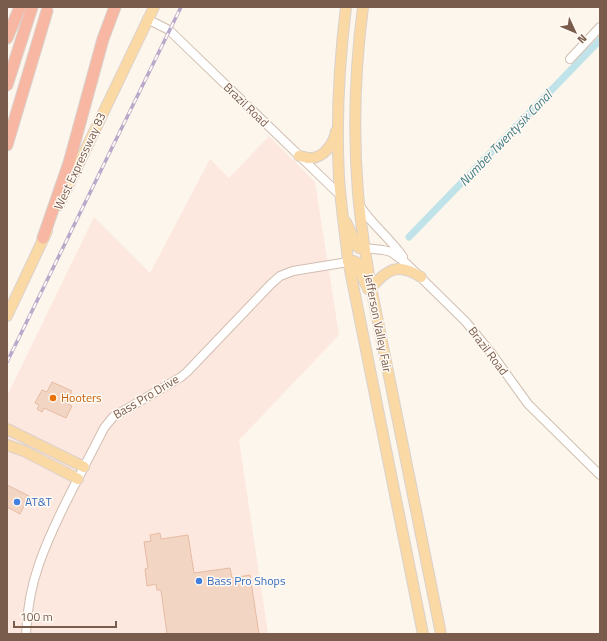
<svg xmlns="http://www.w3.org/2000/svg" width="607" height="641" font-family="'Titillium Web',sans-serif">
	<rect width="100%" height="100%" fill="#fdf6ec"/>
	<path fill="#fde8e0" d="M269 136 315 182 339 335 239 440 268 634H7V396L94 217 150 273 210 159 229 178Z"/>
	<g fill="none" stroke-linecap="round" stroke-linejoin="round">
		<path stroke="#bfe3e8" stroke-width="7" d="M409 237 600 40"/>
	</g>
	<path fill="#f3d5c3" stroke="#e6bba3" d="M52 382 72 391 66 403 72 406 66 418 44 408 42 412 37 409 39 405 35 403 42 390 47 392Z
		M7 485 29 496 20 514 7 507Z
		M160 533 161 539 188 535 194 573 230 568 232 578 250 575 259 634H167L161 590H157L156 584 147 586 145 569 148 568 144 542 151 541 150 535Z"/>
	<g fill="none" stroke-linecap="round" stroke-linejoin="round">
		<defs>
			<path id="minor" d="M147 19 169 30 341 196
				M570 59 600 27
				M360 206C372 225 390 238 403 257
				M364 248 383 250 391 252 406 263 466 322 492 354 528 404 600 475
				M26 634C27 611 31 587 39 564 55 519 82 472 104 428L113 417 181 377 187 372 270 285 280 276 293 271 348 262"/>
			<path id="major" d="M346 7C339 64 336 121 339 178 341 206 345 233 348 260L423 634
				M363 7C355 68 353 131 358 193 361 226 366 259 372 292L441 634
				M299 156C302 156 306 158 309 158 323 159 334 144 336 131
				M59 205 154 7
				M346 222 353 237 355 245 359 248H364
				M348 262 354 261 358 263 361 274 368 289
				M371 288C387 269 398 262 421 277
				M7 316 47 231
				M7 429 84 467
				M7 445 24 451 78 479"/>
			<path id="highway" d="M7 38 20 7
				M7 85 32 7
				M7 145 47 11
				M43 238 69 163 103 39 115 7"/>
		</defs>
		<use href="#minor" stroke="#d1beb0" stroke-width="10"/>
		<use href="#major" stroke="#dad1cd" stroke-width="12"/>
		<use href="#highway" stroke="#dad1cd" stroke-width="13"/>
		<use href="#minor" stroke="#fff" stroke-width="8"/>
		<use href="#major" stroke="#fbd9a5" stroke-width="10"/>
		<use href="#highway" stroke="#f7b7a3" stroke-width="11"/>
		<defs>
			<path id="rail" d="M7 362 181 7"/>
		</defs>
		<use href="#rail" stroke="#b9a8c9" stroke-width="3.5"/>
		<use href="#rail" stroke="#fffaf3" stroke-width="2" stroke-dasharray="6" stroke-linecap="butt"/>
	</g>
	<circle fill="#e8710a" stroke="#fffaf3" stroke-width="1.5" cx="53" cy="398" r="4"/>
	<g fill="#3f7fe0" stroke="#fffaf3" stroke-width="1.5">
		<circle cx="17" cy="502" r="4"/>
		<circle cx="199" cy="581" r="4"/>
	</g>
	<g text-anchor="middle" stroke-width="3" stroke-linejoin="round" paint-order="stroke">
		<g font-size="12" fill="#7a5c4d" stroke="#fffaf3">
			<text transform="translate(246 105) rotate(44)" y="4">Brazil Road</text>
			<text transform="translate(80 161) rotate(-65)" y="4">West Expressway 83</text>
			<text transform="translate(378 323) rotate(79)" y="4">Jefferson Valley Fair</text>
			<text transform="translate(488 351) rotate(53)" y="4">Brazil Road</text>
			<text transform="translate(146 397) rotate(-31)" y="4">Bass Pro Drive</text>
		</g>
		<g font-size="12" fill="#c56008" stroke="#fffaf3" text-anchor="start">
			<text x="61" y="402">Hooters</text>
		</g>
		<g font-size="12" fill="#366cbe" stroke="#fffaf3" text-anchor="start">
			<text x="25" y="506">AT&amp;T</text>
			<text x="207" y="585">Bass Pro Shops</text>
		</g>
		<g font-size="13" font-style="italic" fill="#437c86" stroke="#fffaf3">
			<text transform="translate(505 138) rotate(-46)" y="5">Number Twentysix Canal</text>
		</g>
	</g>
	<rect width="607" height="641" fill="none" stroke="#7a5c4d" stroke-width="16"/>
	<g transform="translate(575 32) rotate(134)" stroke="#fffaf3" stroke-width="3" paint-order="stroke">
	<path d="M0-3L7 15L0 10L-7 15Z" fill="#7a5c4d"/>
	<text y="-6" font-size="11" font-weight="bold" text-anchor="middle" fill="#7a5c4d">N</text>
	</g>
	<path d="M14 621v6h102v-6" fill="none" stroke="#7a5c4d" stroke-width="2"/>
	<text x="20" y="621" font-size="12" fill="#7a5c4d" stroke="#fffaf3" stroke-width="3" paint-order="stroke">100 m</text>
</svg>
